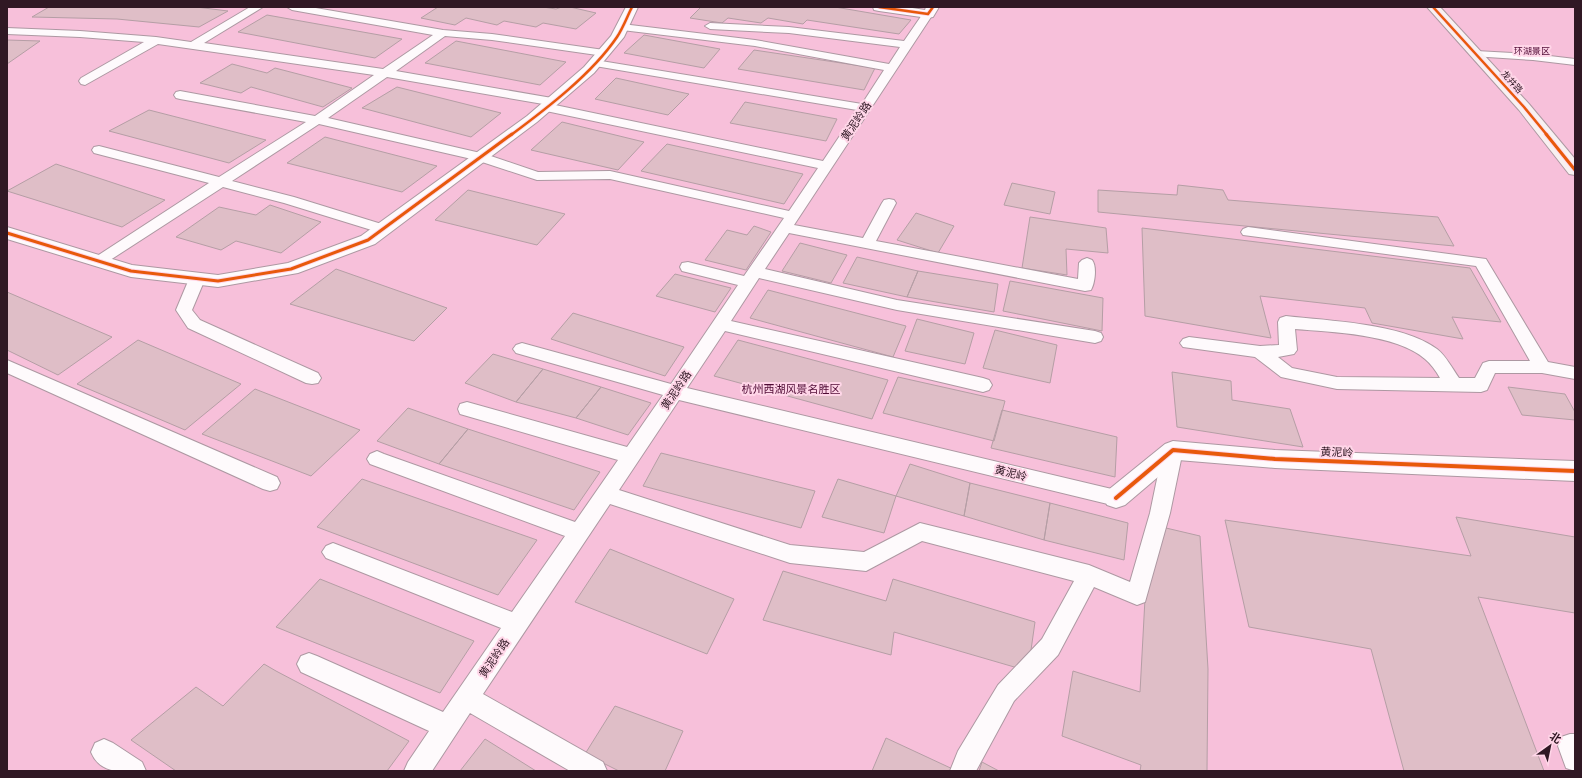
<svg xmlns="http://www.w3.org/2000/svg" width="1582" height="778" font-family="'IBM Plex Sans','Noto Sans SC',sans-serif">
	<rect width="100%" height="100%" fill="#f6dfe9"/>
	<path fill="#f7c0da" d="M7 7H1575V771H7Z"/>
	<path fill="#dfbec7" stroke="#b59ea5" d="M49 7H196L228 11 199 27 117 19 32 17Z
		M438 7H543L556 9 562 7H570L596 13 576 29 543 23 536 27 504 21 497 25 466 18 455 25 421 18Z
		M701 7H835L911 20 899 34 807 20 803 24 768 18 761 23 728 18 722 23 690 18Z
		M267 15 402 39 375 58 238 32Z
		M644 35 720 49 704 68 624 53Z
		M7 40 40 41 7 64Z
		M456 41 566 62 540 85 425 63Z
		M754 50 875 68 864 90 738 69Z
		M232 64 267 73 275 68 352 88 323 107 251 87 241 93 200 83Z
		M616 78 689 94 668 115 595 99Z
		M397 87 501 113 471 137 362 108Z
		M745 102 837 119 826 141 730 123Z
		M149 110 266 140 229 163 109 131Z
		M562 122 644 142 618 170 531 150Z
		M325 137 437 166 402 192 287 163Z
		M667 144 803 174 784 204 641 171Z
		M56 164 165 200 122 227 7 191Z
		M1012 183 1055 192 1050 214 1004 205Z
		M1178 185 1223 190 1228 200 1438 217 1454 246 1098 212V190L1177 195Z
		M468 190 565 214 537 245 435 220Z
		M270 205 321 222 281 253 236 241 221 250 176 237 219 207 256 215Z
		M916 213 954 226 938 253 897 240Z
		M1030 217 1106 228 1108 253 1066 249 1067 275 1022 268Z
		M754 226 771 232 746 270 705 260 727 230 747 235Z
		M1142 228 1470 268 1501 322 1452 317 1463 339 1372 323 1365 308 1260 296 1271 338 1145 316Z
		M800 243 847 255 831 283 782 271Z
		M857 257 918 271 907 297 843 283Z
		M336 269 447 308 414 341 290 304Z
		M918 271 998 284 994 312 907 297Z
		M675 274 731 288 715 312 656 296Z
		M1010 281 1103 298 1102 331 1003 311Z
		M768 290 906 326 893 357 750 318Z
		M7 292 112 337 58 375 7 350Z
		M573 313 684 347 665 376 551 339Z
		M917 319 974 333 965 364 905 351Z
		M995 330 1057 345 1050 383 983 368Z
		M138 340 241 384 185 430 77 384Z
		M738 340 888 380 872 419 714 376Z
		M493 354 543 369 516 402 465 383Z
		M543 369 601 387 576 418 516 402Z
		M1172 372 1231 381 1232 400 1290 409 1303 447 1177 427Z
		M898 377 1005 401 994 441 883 413Z
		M601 387 651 403 628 435 576 418Z
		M1508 387 1565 394 1575 412V420L1522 415Z
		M255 389 360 430 311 476 202 434Z
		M408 408 468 429 439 464 377 441Z
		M1002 410 1117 437 1115 477 991 448Z
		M468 429 600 472 574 510 439 464Z
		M661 453 815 491 801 528 643 486Z
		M910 464 970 483 964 516 896 496Z
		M362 479 537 540 498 595 317 527Z
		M838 479 896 496 884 533 822 517Z
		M970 483 1050 503 1044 540 964 516Z
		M1050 503 1128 523 1124 560 1044 540Z
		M1456 517 1575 537V613L1478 597 1544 771H1404L1371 649 1249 627 1225 520 1471 556Z
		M1149 524 1200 536 1208 669 1207 771H1140L1141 765 1062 736 1073 671 1140 692Z
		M610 549 734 599 707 654 575 602Z
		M783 571 886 601 893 579 1035 622 1028 671 894 632 891 655 763 620Z
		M320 579 474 641 440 693 276 627Z
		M264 664 276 671 409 741 387 771H176L131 740 196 687 223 706Z
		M615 706 683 731 665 771H619L585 754Z
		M886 738 957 771H872Z
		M485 739 536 771H460Z
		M982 762 999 771H979Z"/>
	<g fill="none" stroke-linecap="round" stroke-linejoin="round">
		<defs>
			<path id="lane" d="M250 7H263L204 43 383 69 433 35 292 10 287 7H310L443 30 492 34 604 50 608 51 610 53 608 55 604 56 492 40 445 36 396 71 552 98 556 99 558 102 555 105 823 161 857 110 595 66 591 65 589 63 591 61 595 60 862 104 884 70 755 46 622 30 617 27 622 24 755 40 889 64 900 47 789 33 710 29 705 26 710 23 789 27 904 41 924 12H932L933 14 794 225 863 238 882 203 884 200 889 199 894 200 896 203 876 241 1078 279 1079 263 1082 260 1087 258 1092 260C1097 266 1095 283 1091 290L1085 291 789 233 765 269 897 300 1095 331 1101 333 1103 337 1101 341 1095 343 897 310 759 278 731 321 983 378 989 380 992 385 989 390 983 392 725 331 687 388 1116 490 1123 492 1126 498 1123 504 1116 506 679 400 619 490 790 545 864 552 920 523 1089 565 1130 582 1150 513 1163 450 1166 445 1173 443 1180 445 1183 450 1170 513 1145 602 1137 605 1094 587 1058 655 1014 701 976 771H950L958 751 998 685 1042 639 1074 581 922 541 866 571 790 563 610 504 483 694 603 762 607 771H570L470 713 432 771H404L408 762 429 731 301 672 297 664 301 656 309 653 317 656 443 712 501 628 326 558 322 552 326 546 333 543 512 612 565 536 370 464 367 459 370 454 377 451 384 454 575 522 618 460 460 414 458 409 460 404 467 402 627 447 663 395 516 353 513 349 516 345 522 343 671 384 738 285 682 271 680 267 682 263 688 262 744 276 784 218 610 179 537 180 476 160 319 124 232 181 294 197 388 226 390 229 388 232 383 233 378 232 284 203 223 187 104 264 99 266 94 264 91 261 94 258 209 183 94 153 92 150 94 147 99 146 219 177 306 122 180 99 176 98 174 95 176 92 180 91 315 116 374 75 158 44 85 85 81 84 79 81 81 78 144 42 80 37 7 34V28L80 31 156 37 191 42ZM387 77 543 104 540 107 542 110 546 111 818 168 789 211 610 171 538 172 485 154 328 118Z
				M1476 51 1533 54 1575 59V65L1533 60 1472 56 1470 54 1472 52Z
				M1248 227 1486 259 1548 362 1575 367V379L1542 373H1495L1487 390 1481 392 1337 389 1281 377 1255 357 1183 347 1180 343 1183 339 1189 337 1260 346 1279 345 1278 322 1280 318 1286 316C1329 321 1402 323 1437 349 1446 356 1452 368 1459 378H1475L1483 363 1489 361H1530L1476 266 1243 235 1241 232 1243 229ZM1295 329C1331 332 1397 334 1425 359 1431 364 1436 371 1440 378L1337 377 1292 368 1278 357 1294 354 1297 350Z
				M197 274 203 275 205 279 192 310 200 320 318 373 321 378 318 383 312 384 306 383 188 328 176 310 189 279 191 275Z
				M7 360 277 477 280 483 277 489 270 491 263 489 7 373Z
				M1570 734H1575V771L1566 768 1558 746 1561 737Z
				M104 739 113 743 142 762 146 771C124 771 101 776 91 752L95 743Z"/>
			<path id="street" d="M626 7H638L624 37 594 73 537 122 375 244 298 273 218 287 131 277 7 239V227L132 265 218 275 288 263 361 236 527 116 584 67 611 36Z
				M873 7H906L925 10 926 7H939L933 17 928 18 879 11 874 10Z
				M1173 441 1275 450 1575 461V481L1275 468 1178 460 1125 505 1116 508 1107 505 1104 498 1107 491 1165 444Z"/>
			<path id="secondary" d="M1427 7H1440L1529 104 1575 159V175L1569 174 1519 110Z"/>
		</defs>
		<use href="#lane" stroke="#ad98a2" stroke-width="2"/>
		<use href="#street" stroke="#ad98a2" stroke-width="2"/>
		<use href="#secondary" stroke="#ad98a2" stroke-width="2"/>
		<use href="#lane" fill="#fefafc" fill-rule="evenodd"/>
		<use href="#street" fill="#fefafc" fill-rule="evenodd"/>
		<use href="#secondary" fill="#f8f1f1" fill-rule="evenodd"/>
		<defs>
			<path id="cycleway-far2" d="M879 7 928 14 933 7
				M1433 7 1524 107 1547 135
				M511 135C546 109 592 74 617 37 623 28 627 17 632 7"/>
			<path id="cycleway-far1" d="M1546 134 1575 170
				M7 233 131 271 218 281 291 269 368 240 512 134"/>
			<path id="cycleway" d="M1116 498 1173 450 1275 459 1575 471"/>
		</defs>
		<use href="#cycleway-far2" stroke="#ffd6e8" stroke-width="4"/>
		<use href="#cycleway-far1" stroke="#ffd6e8" stroke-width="5"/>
		<use href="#cycleway" stroke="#ffd6e8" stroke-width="6"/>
		<use href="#cycleway-far2" stroke="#e8590c" stroke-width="2.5"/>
		<use href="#cycleway-far1" stroke="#e8590c" stroke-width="3"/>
		<use href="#cycleway" stroke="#e8590c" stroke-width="4"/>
	</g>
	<g text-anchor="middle" stroke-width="4" stroke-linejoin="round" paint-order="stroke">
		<g font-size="9" fill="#4f0a34" stroke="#ffd6e8">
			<text x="1532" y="54">环湖景区</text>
		</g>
		<g font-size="9" fill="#301824" stroke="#ffd6e8">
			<text transform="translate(1512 82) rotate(48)" y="3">龙井路</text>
		</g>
		<g font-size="11" fill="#301824" stroke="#ffd6e8">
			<text transform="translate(856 121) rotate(-56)" y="4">黄泥岭路</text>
			<text transform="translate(676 390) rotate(-56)" y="4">黄泥岭路</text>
			<text transform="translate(1337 452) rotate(2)" y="4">黄泥岭</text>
			<text transform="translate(1011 473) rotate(14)" y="4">黄泥岭</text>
			<text transform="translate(494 658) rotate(-56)" y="4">黄泥岭路</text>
		</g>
		<g font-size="11" fill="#4f0a34" stroke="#ffd6e8">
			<text x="791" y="393">杭州西湖风景名胜区</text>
		</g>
	</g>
	<rect width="1582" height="778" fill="none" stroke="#301824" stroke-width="16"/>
	<g transform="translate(1550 746) rotate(33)" stroke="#ffd6e8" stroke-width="3" paint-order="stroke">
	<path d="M0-3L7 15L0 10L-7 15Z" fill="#301824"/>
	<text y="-6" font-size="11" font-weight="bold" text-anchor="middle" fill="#301824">北</text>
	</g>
</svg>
